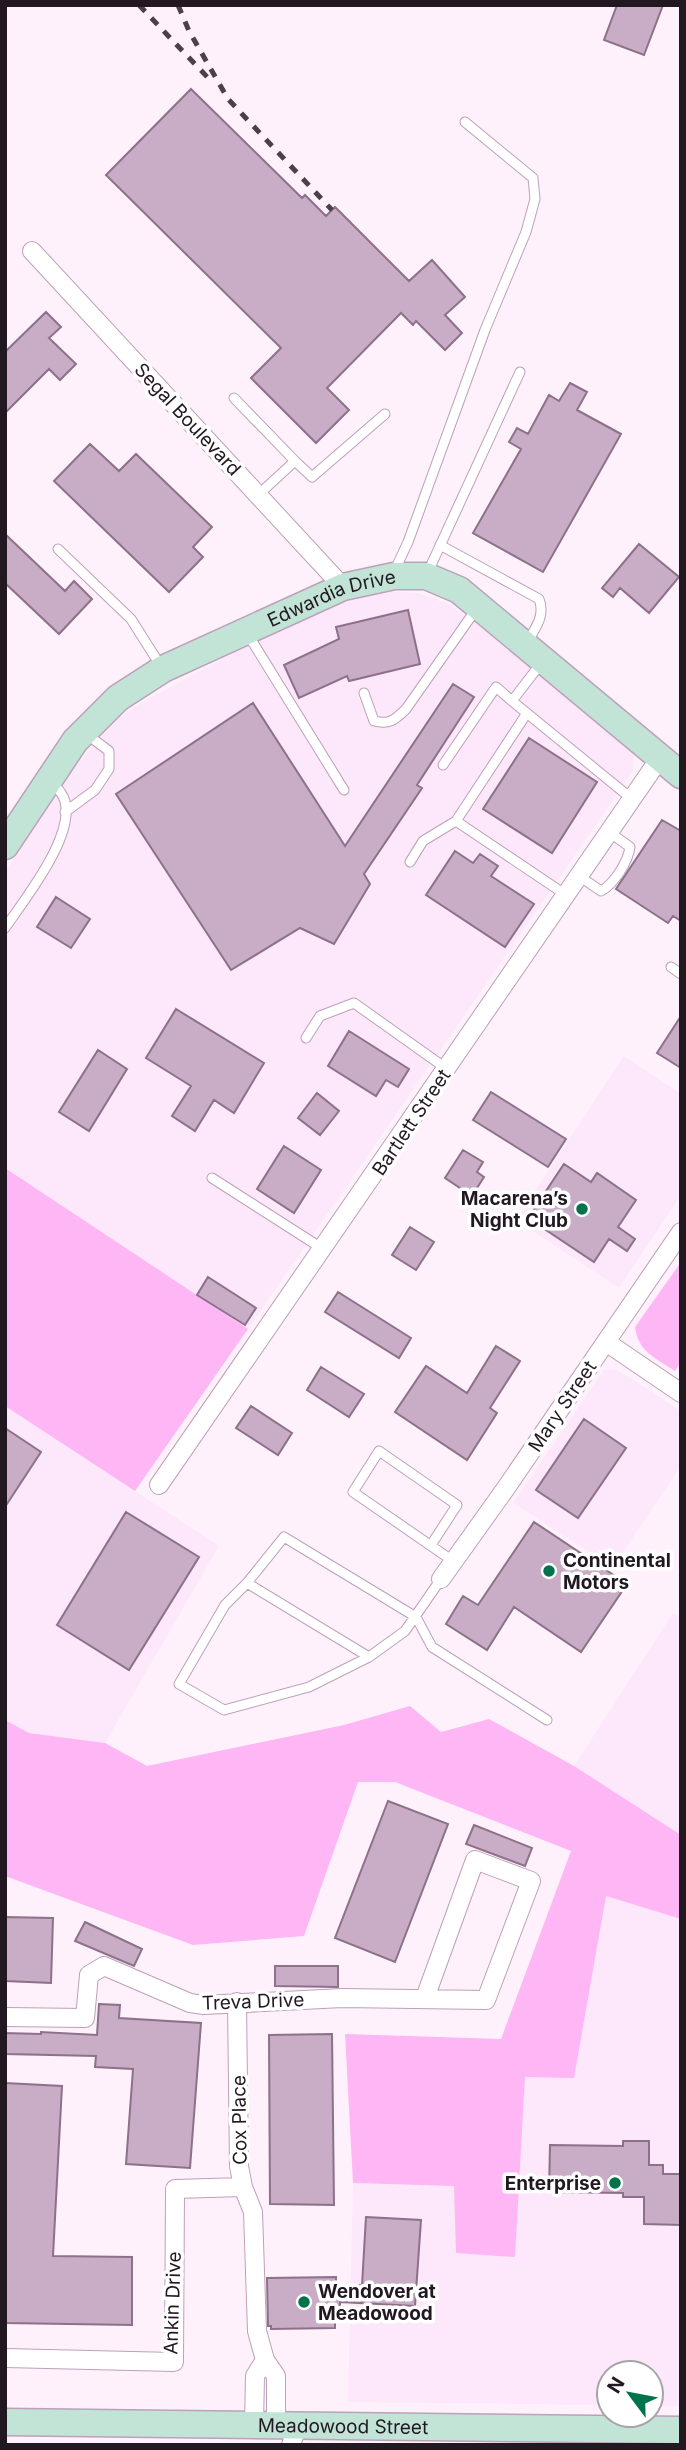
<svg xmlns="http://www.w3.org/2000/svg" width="686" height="2450" font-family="Inter,sans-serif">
	<rect width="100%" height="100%" fill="#fef1fc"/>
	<path fill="#fde7fa" d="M384 591 418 593 448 604 491 634 634 752 633 771 248 1329 5 1168V872L77 765 112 722 141 703 233 653 345 602Z
		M624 1056 681 1094V1195L619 1288 516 1220Z
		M616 1369 681 1411V1466L613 1567 513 1503 604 1370Z
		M5 1406 219 1546 105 1743 29 1733 5 1720Z
		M673 1613 681 1617V1835L574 1766Z
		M606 1895 681 1919V2406H651V2373H609V2405L348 2402 353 2183 454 2186 515 2257 525 2077H574Z"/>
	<path fill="#feb6f5" d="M5 1168 248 1329 135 1491 5 1406Z
		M681 1262V1362L675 1371C656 1358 638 1352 635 1327Z
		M410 1706 441 1732 489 1719 574 1766 681 1835V1919L606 1896 574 2078 525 2077 515 2257 456 2253 454 2186 353 2183 345 2034 501 2039 571 1851 395 1782H358L304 1936 193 1945 5 1876V1720L29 1733 105 1743 147 1766 344 1725Z"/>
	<path fill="#c9acc5" stroke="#8c7189" stroke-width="2" d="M617 5H663L644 55 604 40Z
		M191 89 302 198 305 195 326 216 335 207 409 281 432 260 465 297 445 315 462 333 445 350 416 321 413 325 401 313 327 388 349 410 316 443 251 378 281 348 106 175Z
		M46 312 61 327 49 338 76 364 60 380 49 369 5 413V352Z
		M570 383 587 392 577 410 621 434 543 572 473 533 521 449 509 442 517 428 528 434 549 395 559 401Z
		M90 444 119 471 136 454 212 527 193 547 203 557 169 592 54 481Z
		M5 534 65 591 74 581 92 599 59 634 5 583Z
		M639 544 679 577 649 613 620 588 613 597 602 588Z
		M408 610 420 664 349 681 347 676 299 698 284 665 339 639 336 627Z
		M453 684 474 697 417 785 422 788 364 874 370 884 334 944 300 928 231 970 116 794 253 703 345 846Z
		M529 738 597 782 552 853 483 809Z
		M662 820 681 831V921L673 916 668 923 616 889Z
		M455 851 473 863 480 854 498 866 491 876 534 904 505 947 426 895Z
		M56 897 90 919 71 948 37 927Z
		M176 1009 264 1063 234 1113 214 1100 195 1131 172 1116 191 1086 146 1058Z
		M681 1016V1068L657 1053Z
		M349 1031 409 1069 398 1087 386 1080 376 1096 328 1066Z
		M98 1050 127 1069 89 1131 59 1112Z
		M491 1092 566 1139 548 1167 473 1120Z
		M317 1093 339 1111 320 1135 298 1118Z
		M284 1146 321 1170 294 1213 257 1189Z
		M463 1150 483 1162 477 1172 484 1177 472 1196 445 1178Z
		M564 1164 591 1182 597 1173 636 1200 618 1227 635 1239 627 1251 609 1239 594 1262 528 1218Z
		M410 1227 434 1242 416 1270 392 1255Z
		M208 1277 256 1308 245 1325 197 1295Z
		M338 1292 411 1338 399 1358 325 1312Z
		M496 1346 520 1361 490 1408 497 1413 467 1460 395 1412 426 1366 467 1393Z
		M321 1367 364 1394 349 1417 307 1390Z
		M251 1406 292 1433 278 1455 236 1428Z
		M584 1419 626 1448 578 1518 536 1490Z
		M5 1428 41 1452 5 1507Z
		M126 1512 199 1557 129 1670 57 1625Z
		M534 1522 627 1584 581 1652 514 1607 487 1650 446 1624 463 1596 478 1605Z
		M388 1801 448 1824 395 1962 335 1938Z
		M474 1825 532 1848 525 1866 466 1844Z
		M5 1917 53 1918 51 1983 5 1981Z
		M85 1922 142 1949 134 1966 75 1941Z
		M275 1966H338V1987L275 1986Z
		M99 2004 120 2005 119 2018 201 2023 190 2168 126 2164 133 2069 95 2067 96 2056 5 2054V2033L41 2034V2032L97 2035Z
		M332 2034 334 2205 270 2204 269 2035Z
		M5 2083 62 2086 53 2256 132 2257V2325L5 2323Z
		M623 2141H649V2165H663V2174H681V2225L644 2224V2197H623V2193L549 2192 550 2145 623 2146Z
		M366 2217 421 2220 415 2306 340 2302V2317H335V2328L271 2329V2326H268L267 2278 336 2277V2286L362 2285Z"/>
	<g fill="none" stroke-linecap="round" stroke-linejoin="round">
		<defs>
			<path id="lane" d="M234 398 295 461
				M258 495 295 461 312 477 385 414
				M440 545 539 599C546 616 534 630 526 644
				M58 549 131 619 162 668
				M394 572 408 542 485 330 526 232 535 199 533 178 465 122
				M427 574 520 372
				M247 633 344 790
				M542 662 512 701 632 799
				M364 693 374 721C389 725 395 720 406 709L477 608
				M443 765 496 687 512 701
				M65 812 95 790 109 769V751L85 733
				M456 821 566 895
				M410 862 423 841 456 821 527 713
				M579 876 601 891C614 884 628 862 630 847L609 832
				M5 928C24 900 84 826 61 793 59 789 53 785 50 782
				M671 967 681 974
				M306 1038 320 1016 354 1003 447 1069
				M212 1178 323 1249
				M431 1545 457 1505 379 1451 353 1492 453 1561
				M441 1579 405 1631 369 1657 247 1583 284 1537 416 1617 432 1647 547 1720
				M247 1583 225 1605 179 1684 224 1710 309 1687 369 1657"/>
			<path id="street" d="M32 251 343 587
				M606 1342 681 1393
				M159 1485 660 758
				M441 1579 506 1488 681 1232
				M237 2002 239 2166 243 2187 253 2212 257 2331 265 2360 276 2376V2424
				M5 2017 85 2018 89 1975 104 1966 190 2003 204 2005 342 1998 486 2000 531 1881 475 1860 425 1998
				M5 2358 174 2362 175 2189 243 2187
				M254 2424 255 2376 265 2360
				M291 2445 298 2424"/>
			<g id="secondary">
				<path id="s1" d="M5 846 75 741 118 698 163 669 343 587 394 576H426L459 590 681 775"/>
				<path id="s2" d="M5 2422 681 2430"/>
			</g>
		</defs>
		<use href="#lane" stroke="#bda0b9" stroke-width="11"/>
		<use href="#street" stroke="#bda0b9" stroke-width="20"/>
		<use href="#secondary" stroke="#bda0b9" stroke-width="29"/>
		<use href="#lane" stroke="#fff" stroke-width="9"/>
		<use href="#street" stroke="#fff" stroke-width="18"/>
		<use href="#secondary" stroke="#c2e4d6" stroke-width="26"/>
		<path stroke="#4b404a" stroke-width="5" stroke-dasharray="9 9" stroke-linecap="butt" d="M139 5 211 81
			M178 5 189 31 228 99 332 210"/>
	</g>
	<g fill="#00724c" stroke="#fff" stroke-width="2.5">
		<circle cx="582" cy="1209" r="7"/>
		<circle cx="549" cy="1571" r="7"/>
		<circle cx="615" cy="2183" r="7"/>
		<circle cx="304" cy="2302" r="7"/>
	</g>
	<g text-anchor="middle" stroke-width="7" stroke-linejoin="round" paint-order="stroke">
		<g font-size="19" fill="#221821" stroke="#fff">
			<text transform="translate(188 419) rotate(47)" y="7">Segal Boulevard</text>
			<text dy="7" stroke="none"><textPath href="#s1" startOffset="424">Edwardia Drive</textPath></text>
			<text transform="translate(411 1122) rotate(-56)" y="7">Bartlett Street</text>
			<text transform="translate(562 1406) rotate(-56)" y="7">Mary Street</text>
			<text transform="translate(253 2001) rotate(-2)" y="7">Treva Drive</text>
			<text transform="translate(239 2120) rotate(-91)" y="7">Cox Place</text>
			<text transform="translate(172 2303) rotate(-88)" y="7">Ankin Drive</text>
			<text dy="7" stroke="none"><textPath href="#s2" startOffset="338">Meadowood Street</textPath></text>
		</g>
		<g font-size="19" font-weight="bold" fill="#221821" stroke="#fff" text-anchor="end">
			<text x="568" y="1205">Macarena’s<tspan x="568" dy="22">Night Club</tspan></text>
			<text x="563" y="1567" text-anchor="start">Continental<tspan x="563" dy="22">Motors</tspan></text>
			<text x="601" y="2190">Enterprise</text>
			<text x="318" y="2298" text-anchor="start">Wendover at<tspan x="318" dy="22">Meadowood</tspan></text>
		</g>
	</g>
	<rect width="686" height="2450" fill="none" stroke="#221821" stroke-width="14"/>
	<g transform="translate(630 2394) rotate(302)"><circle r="33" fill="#ffffff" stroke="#a7a3a6" stroke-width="2"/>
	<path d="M0-5L12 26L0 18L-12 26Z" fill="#00724c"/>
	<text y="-10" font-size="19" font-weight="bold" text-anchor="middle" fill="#221821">N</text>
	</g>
</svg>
